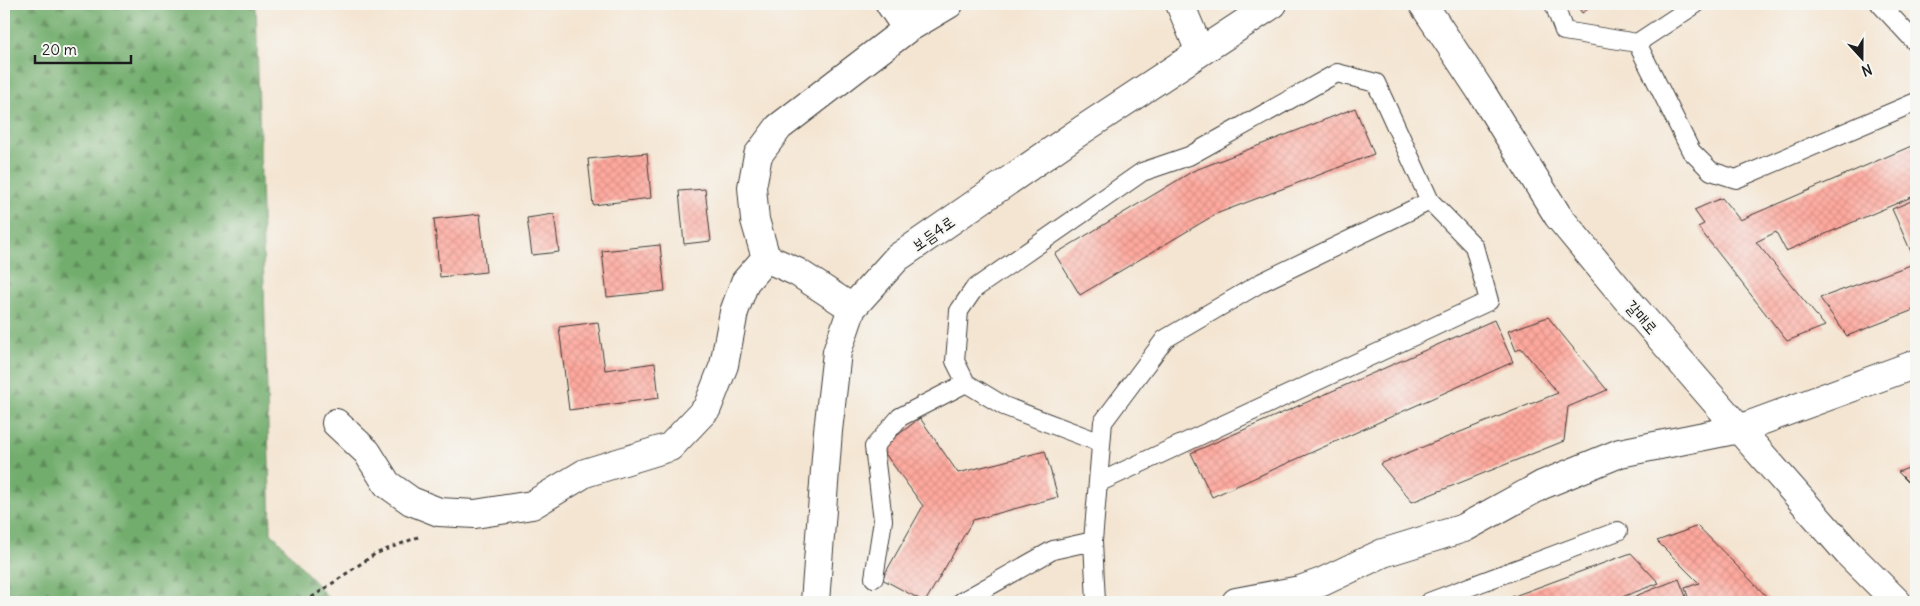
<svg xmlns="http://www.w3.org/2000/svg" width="1920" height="606" font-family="Delius,'Poor Story',sans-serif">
	<defs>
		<pattern id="forest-firs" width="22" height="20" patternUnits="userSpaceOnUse" patternTransform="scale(1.25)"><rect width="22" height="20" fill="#72ad6d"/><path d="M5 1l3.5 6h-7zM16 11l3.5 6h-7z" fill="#5d8c59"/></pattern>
		<pattern id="building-cross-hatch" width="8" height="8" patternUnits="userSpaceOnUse" patternTransform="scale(1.25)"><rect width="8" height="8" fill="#fea89d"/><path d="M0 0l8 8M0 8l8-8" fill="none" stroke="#d99087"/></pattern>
	</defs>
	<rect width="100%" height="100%" fill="#f6f6f2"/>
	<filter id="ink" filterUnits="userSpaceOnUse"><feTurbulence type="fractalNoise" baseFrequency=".02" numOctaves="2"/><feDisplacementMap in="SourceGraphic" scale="10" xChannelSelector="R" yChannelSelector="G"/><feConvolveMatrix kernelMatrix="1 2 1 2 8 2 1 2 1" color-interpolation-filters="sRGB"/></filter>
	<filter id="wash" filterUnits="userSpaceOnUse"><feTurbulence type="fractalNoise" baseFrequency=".0096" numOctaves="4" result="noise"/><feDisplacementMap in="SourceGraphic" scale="20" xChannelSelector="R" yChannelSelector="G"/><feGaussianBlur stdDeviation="1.12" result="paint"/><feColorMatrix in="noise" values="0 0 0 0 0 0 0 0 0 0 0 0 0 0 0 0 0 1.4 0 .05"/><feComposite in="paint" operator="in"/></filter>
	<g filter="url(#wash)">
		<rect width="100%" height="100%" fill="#f4e5d2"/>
		<path fill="url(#forest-firs)" stroke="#476444" d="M4 4H256L271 532 332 602H4Z"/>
		<g id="blocks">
			<path fill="url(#building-cross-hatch)" d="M1576 4H1596L1582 13Z
				M1355 108 1374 154 1216 214 1080 295 1055 254 1193 171Z
				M1916 144V195L1786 251 1776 232 1756 242 1825 326 1787 341 1698 227 1704 224 1694 210 1722 198 1740 220Z
				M647 153 651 198 593 205 588 159Z
				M705 189 711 241 684 244 679 191Z
				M1916 199V309L1847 336 1820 298 1916 263 1892 209Z
				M480 214 486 272 440 277 434 219Z
				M554 214 559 252 532 255 527 218Z
				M660 245 665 291 607 297 602 251Z
				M1548 317 1607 390 1568 407 1564 441 1412 502 1380 464 1558 393 1521 348 1516 351 1508 331Z
				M1494 320 1513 362 1212 497 1191 453Z
				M598 322 605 370 655 363 659 398 569 410 559 327Z
				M920 418 958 473 1045 451 1058 497 973 520 925 602 882 579 923 506 881 448Z
				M1916 465V490L1898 472Z
				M1698 526 1772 602H1690L1685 588 1699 583 1657 541Z
				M1631 553 1659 583 1609 602H1498Z
				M1679 579 1688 602H1620Z
				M1467 598 1474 602H1456Z"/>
		</g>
	</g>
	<g filter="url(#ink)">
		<use href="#blocks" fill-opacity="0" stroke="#3c3a37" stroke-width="1"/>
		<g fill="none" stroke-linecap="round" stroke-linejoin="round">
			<defs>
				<path id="lane" d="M1554 4 1564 31 1637 43 1696 4
					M1880 4 1916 43
					M1637 43 1691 151 1711 171 1736 179 1916 102
					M1098 483 1489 301 1474 246 1430 201 1376 83 1337 73 1189 156 1142 172 974 289 959 311 955 361 966 383 1004 406 1101 443
					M874 578 883 520 874 447 900 417 966 383
					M961 602 1053 550 1093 541
					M1096 602 1093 541 1103 422 1165 339 1262 282 1430 201
					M1429 602 1618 531"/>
				<path id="street" d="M890 4 907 29
					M1180 4 1200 52
					M852 308 797 272 766 258 755 220 752 187 758 155 779 127 907 29 949 4
					M336 423 367 452 387 484 411 501 439 512 475 514 532 505 585 473 670 447 707 408 724 365 734 312 745 282 766 258
					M815 602 828 431 837 352 852 308 897 258 1082 130 1273 4
					M1236 602 1300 590 1322 582 1383 553 1464 528 1542 485 1620 453 1739 429 1916 364"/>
				<path id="secondary" d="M1423 4 1480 90 1558 216 1625 297 1739 429 1848 553 1897 602"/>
			</defs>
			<use href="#lane" stroke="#3c3a37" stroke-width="20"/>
			<use href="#street" stroke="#3c3a37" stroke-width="30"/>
			<use href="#secondary" stroke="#3c3a37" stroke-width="30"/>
			<path stroke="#3c3a37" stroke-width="3" stroke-dasharray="4 4" stroke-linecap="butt" d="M305 602 375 554 418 537"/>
			<use href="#lane" stroke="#fff" stroke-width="18"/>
			<use href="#street" stroke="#fff" stroke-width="28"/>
			<use href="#secondary" stroke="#fff" stroke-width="28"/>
		</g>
	</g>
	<g text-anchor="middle" stroke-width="4" stroke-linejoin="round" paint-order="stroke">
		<g font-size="16" fill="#1c1c1c" stroke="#f6f6f2">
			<text transform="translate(933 233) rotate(-35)" y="6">보듬4로</text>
			<text transform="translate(1642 317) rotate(49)" y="6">갈매로</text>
		</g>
	</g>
	<rect width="1920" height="606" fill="none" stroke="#f6f6f2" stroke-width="20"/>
	<g transform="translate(1862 58) rotate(159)" stroke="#f6f6f2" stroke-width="4" paint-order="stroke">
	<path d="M0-4L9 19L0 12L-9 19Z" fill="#1c1c1c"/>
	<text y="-8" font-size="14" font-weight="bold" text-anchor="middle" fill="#1c1c1c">N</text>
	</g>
	<path d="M35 55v8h96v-8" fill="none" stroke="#1c1c1c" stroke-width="2.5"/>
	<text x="42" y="55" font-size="15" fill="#1c1c1c" stroke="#f6f6f2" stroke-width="4" paint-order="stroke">20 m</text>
</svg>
